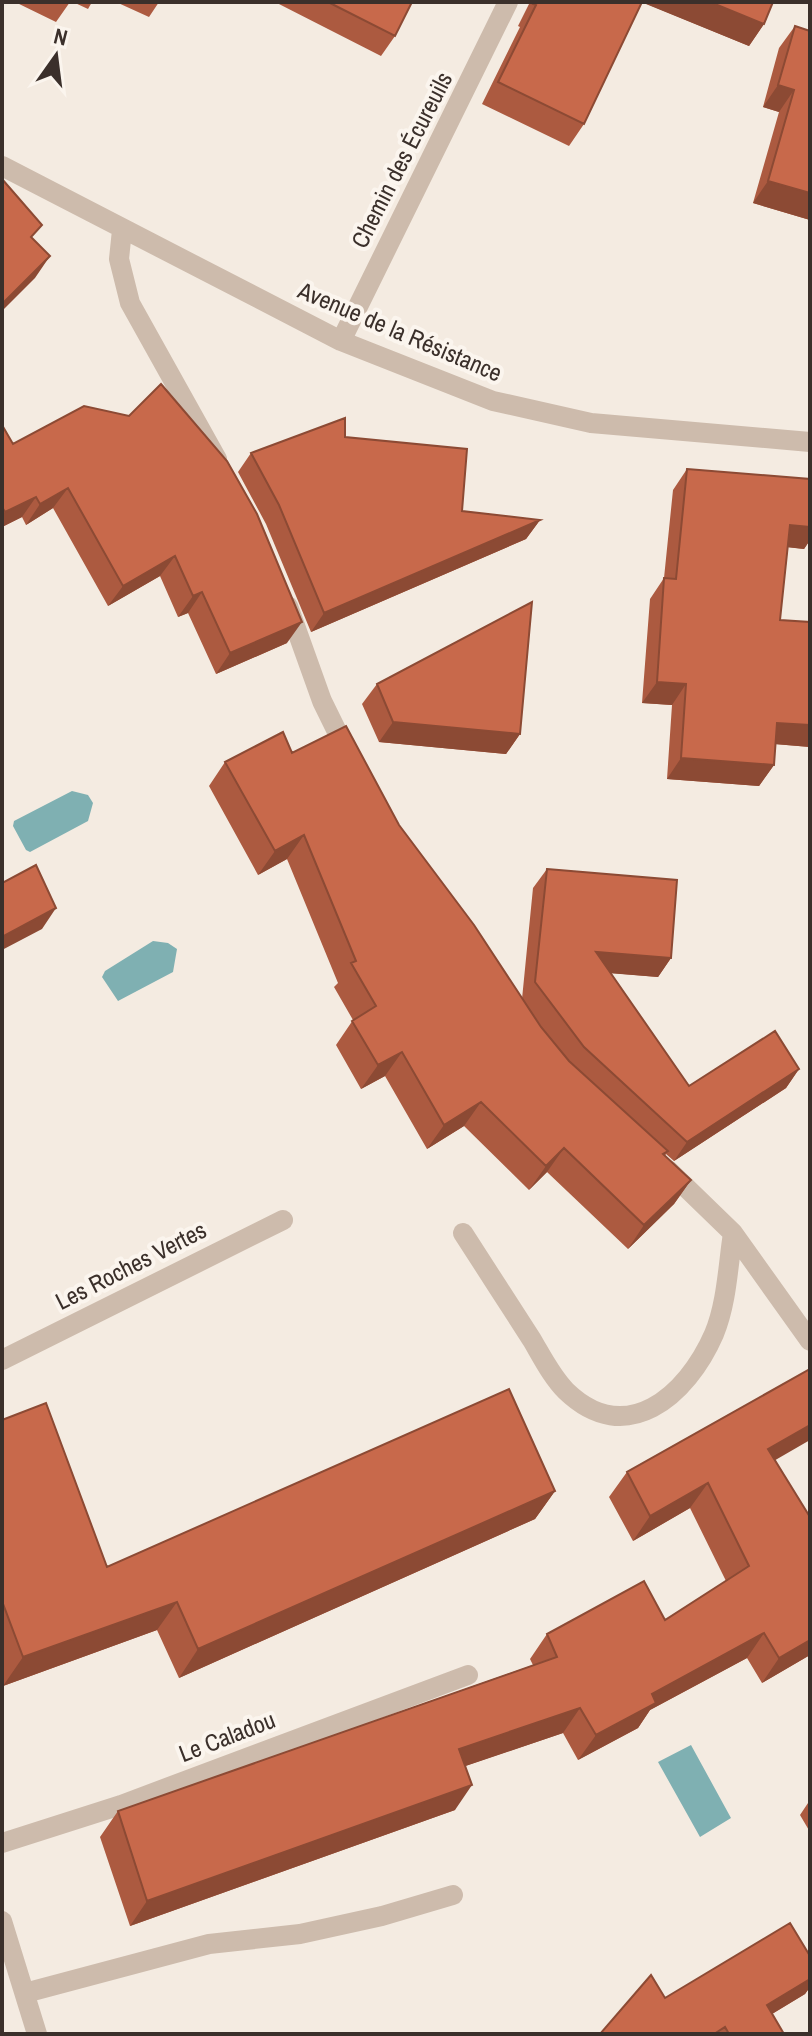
<svg xmlns="http://www.w3.org/2000/svg" width="812" height="2036" font-family="'Archivo Narrow',sans-serif">
	<rect width="100%" height="100%" fill="#f4ebe1"/>
	<path fill="#7fb0b2" d="M72 791 88 795 93 803 88 821 30 852 26 850 13 826 14 821Z
		M153 941 168 943 177 949 173 972 118 1001 102 977 105 971Z
		M691 1745 731 1818 700 1837 658 1762Z"/>
	<g fill="none" stroke-linecap="round" stroke-linejoin="round">
		<path stroke="#cdbbac" stroke-width="20" d="M2 166 341 341 493 401 591 423 810 442
			M122 230 119 259 130 303 217 459
			M341 341 508 2
			M288 606 322 701 348 754
			M668 1170 733 1233 810 1341
			M463 1233C486 1269 509 1304 532 1340 542 1357 552 1377 566 1391 626 1449 687 1396 714 1334 727 1303 728 1265 733 1233
			M2 1360 283 1220
			M2 1843 121 1805 468 1675
			M2 1921 37 2034
			M25 1993 209 1944 300 1934 382 1916 453 1895"/>
	</g>
	<path fill="#ac5a40" d="M15 2H70L56 22Z
		M73 2H92L88 9Z
		M116 2H159L149 17Z
		M275 2H412L395 36 381 56Z
		M530 2H773L764 24 749 46 642 2 584 124 569 146 482 104 520 27 518 26Z
		M795 26 810 220 753 203 779 112 763 107 779 48Z
		M84 406 287 643 216 674 188 613 178 617 160 576 108 606 53 508 26 525 22 517 2 527V425L13 444Z
		M345 437 462 511 540 520 526 539 311 632 266 524 238 472 251 453Z
		M687 469 810 479V540L804 549 788 547 780 620 810 622V747L775 744 774 765 759 786 667 779 672 705 642 703 650 599 664 578 673 490Z
		M377 684 520 734 506 754 379 742 362 704Z
		M292 753 399 825 522 999 533 888 547 869 671 958 658 977 611 973 689 1086 799 1069 786 1088 674 1161 666 1154 665 1156 691 1180 674 1204 628 1249 547 1172 529 1190 464 1126 427 1149 385 1076 361 1089 336 1045 353 1020 334 987 338 983 287 859 258 875 209 786 225 762Z
		M2 1420 107 1567 555 1491 535 1519 179 1678 157 1630 3 1686 2 1682Z
		M775 1460 810 1517V1655L762 1683 747 1658 650 1710 638 1728 578 1760 563 1733 465 1766 455 1810 130 1926 100 1837 118 1811 533 1665 530 1659 547 1634 665 1620 726 1581 690 1508 633 1541 609 1497 627 1472Z
		M810 1800V1832L800 1815Z
		M810 1956V1987L805 1994 772 2014 784 2034H600L665 1998Z"/>
	<path fill="#8c4a34" d="M641 2H710L764 24 749 46Z
		M778 85 794 90 779 112 763 107Z
		M768 181 810 193V220L753 203Z
		M50 256 35 278 2 311V304Z
		M68 488 53 508 26 525 40 504Z
		M36 497 22 517 2 527V516L5 512Z
		M540 520 526 539 311 632 324 613Z
		M790 525 810 527V540L804 549 776 546Z
		M175 556 160 576 108 606 123 586Z
		M202 592 188 613 178 617 193 596Z
		M302 622 287 643 216 674 230 653Z
		M657 682 686 684 672 705 642 703Z
		M393 722 520 734 506 754 379 742Z
		M777 723 810 725V747L762 743Z
		M681 758 774 765 759 786 667 779Z
		M304 835 287 859 258 875 275 851Z
		M56 908 42 929 2 950V937Z
		M596 952 671 958 658 977 583 971Z
		M402 1052 385 1076 361 1089 378 1065Z
		M799 1069 786 1088 674 1161 687 1142Z
		M481 1102 464 1126 427 1149 444 1125Z
		M564 1148 547 1172 529 1190 546 1166Z
		M691 1180 674 1204 628 1249 644 1225Z
		M810 1425V1440L751 1474 768 1449Z
		M708 1483 690 1508 633 1541 650 1516Z
		M555 1491 535 1519 179 1678 198 1649Z
		M177 1602 157 1630 3 1686 23 1657Z
		M764 1633 747 1658 650 1710 638 1728 578 1760 596 1735 652 1694Z
		M810 1640V1655L762 1683 779 1658Z
		M580 1708 563 1733 442 1774 459 1749Z
		M472 1785 455 1810 130 1926 147 1901Z
		M810 1979V1987L805 1994 752 2026 767 2005Z"/>
	<path fill="#c8694b" stroke="#8c4a34" stroke-width="2" d="M328 2H412L395 36Z
		M534 2H642L584 124 498 82 536 5 533 4Z
		M710 2H773L764 24Z
		M795 26 810 31V193L768 181 794 90 778 85Z
		M2 179 42 225 31 237 50 256 2 304Z
		M161 384 227 461 257 514 302 622 230 653 202 592 193 596 175 556 123 586 68 488 40 504 36 497 5 512 2 507V425L13 444 84 406 129 416Z
		M345 418V437L467 449 462 511 540 520 324 613 279 505 251 453Z
		M687 469 810 479V527L790 525 780 620 810 622V725L777 723 774 765 681 758 686 684 657 682 664 578 676 579Z
		M532 602 520 734 393 722 377 684Z
		M346 726 399 825 474 925 541 1027 569 1061 668 1151 663 1154 691 1180 644 1225 564 1148 546 1166 481 1102 444 1125 402 1052 378 1065 352 1021 376 1006 351 963 356 961 304 835 275 851 225 762 283 732 292 753Z
		M36 865 56 908 2 937V883Z
		M547 869 677 880 671 958 596 952 689 1086 775 1031 799 1069 687 1142 584 1047 535 982Z
		M810 1369V1425L768 1449 810 1517V1640L779 1658 764 1633 652 1694 656 1703 596 1735 580 1708 459 1749 472 1785 147 1901 118 1811 557 1657 547 1634 644 1581 665 1620 749 1566 708 1483 650 1516 627 1472Z
		M509 1389 555 1491 198 1649 177 1602 23 1657 2 1601V1420L46 1403 107 1567Z
		M790 1923 810 1956V1979L767 2005 784 2034H729L725 2027 714 2034H600L651 1975 665 1998Z"/>
	<g text-anchor="middle" stroke-width="8" stroke-linejoin="round" paint-order="stroke">
		<g font-size="24" fill="#3b302b" stroke="#fbf5ee">
			<text transform="translate(402 160) rotate(-63)" y="8">Chemin des Écureuils</text>
			<text transform="translate(400 332) rotate(23)" y="8">Avenue de la Résistance</text>
			<text transform="translate(131 1266) rotate(-27)" y="8">Les Roches Vertes</text>
			<text transform="translate(227 1737) rotate(-21)" y="8">Le Caladou</text>
		</g>
	</g>
	<rect width="812" height="2036" fill="none" stroke="#3b302b" stroke-width="8"/>
	<g transform="translate(56 56) rotate(14)" stroke="#fbf5ee" stroke-width="6" paint-order="stroke">
	<path d="M0-6L14 30L0 20L-14 30Z" fill="#3b302b"/>
	<text y="-12" font-size="22" font-weight="bold" text-anchor="middle" fill="#3b302b">N</text>
	</g>
</svg>
